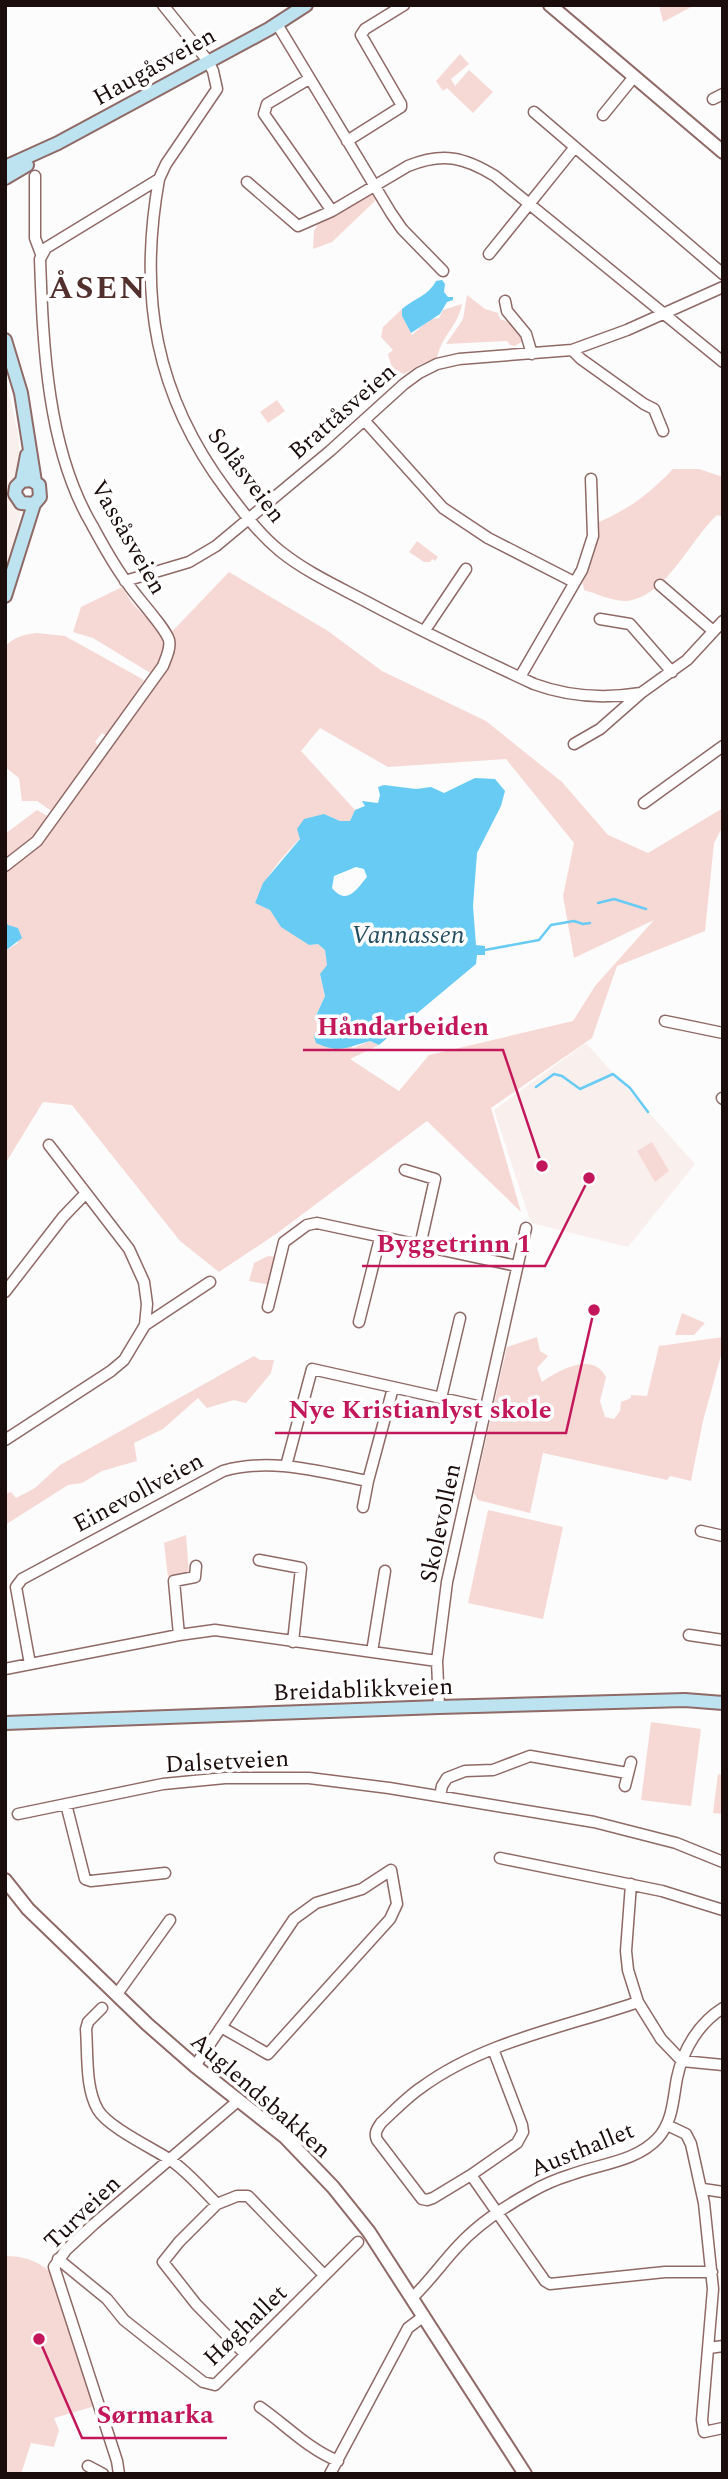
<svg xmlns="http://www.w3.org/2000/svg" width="728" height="2479" font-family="Spectral,serif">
	<rect width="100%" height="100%" fill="#fcfcfc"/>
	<path fill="#f9efed" d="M5 375 18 433 23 494 18 525 5 570Z
		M586 1043 695 1164 628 1247 531 1223 494 1110Z"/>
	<path fill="#f6d9d5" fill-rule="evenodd" d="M659 5H695L663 22Z
		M460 54 469 64 451 79 455 86 469 70 493 92 473 113 447 88 443 91 436 81Z
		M368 194 374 196 375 201 332 242 313 249 314 231 318 224Z
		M467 295 485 309 498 313 500 319 513 324 523 341 515 346 510 345 507 341 446 344 463 319Z
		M462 304C458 326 442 335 437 358L421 364 404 374 392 368 388 354 393 350 381 337 383 327 402 309V316L412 335 430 319 439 318 443 310Z
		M277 400 285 411 268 423 260 412Z
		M673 469H699L723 477V517L717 515C691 539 668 592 632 600 618 604 598 594 584 590L582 579 595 524C630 508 646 497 673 469Z
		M417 541 438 557 435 561 432 559 430 562H424L409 552Z
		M229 572 328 631 382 671 486 721 562 782 608 835 648 853 723 808V826L714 843 705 931 617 966 592 1038 491 1108 521 1212 427 1121 276 1234 219 1272 180 1241 72 1105 43 1102 5 1164V951L18 943 5 920V834L37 810 58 822 114 739 152 674 93 638 73 632 81 607 122 587C126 593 130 601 135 606 145 618 158 624 163 641ZM320 728 388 767 506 759 574 843 563 896 574 958 654 920 595 986 573 1021 429 1055 399 1091 350 1059 379 1045 370 1041 353 1048 315 1017 325 996 320 975 327 965 325 950 318 944 309 945 282 927 270 910 255 903C268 867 298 841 324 814L340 821H350L355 810 301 751Z
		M37 633 65 636 144 680 110 738 102 733 95 742 98 746 53 812 37 801H22L19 778 5 767V647C13 637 25 634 37 633Z
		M652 1142 669 1171 655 1182 637 1151Z
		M268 1256 277 1257 271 1285 249 1281 254 1263Z
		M682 1313 705 1323 694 1335H675Z
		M537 1337 540 1351 548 1356 537 1368 542 1382C559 1370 593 1351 606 1377L600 1401 605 1417 614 1419 620 1411 621 1402 631 1398V1395L647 1396 659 1346 723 1337V1348L703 1421 691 1481 670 1476 667 1480 543 1453 530 1513 478 1500 474 1493 507 1347Z
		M254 1356 260 1360H274L271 1373 246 1403 234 1400 207 1408 198 1398 163 1429 134 1443 137 1461 102 1471 82 1483 68 1485 5 1525V1494L11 1492 16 1498 35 1488 60 1465Z
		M488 1510 563 1527 543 1619 468 1603Z
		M186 1535 189 1575 168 1577 164 1543Z
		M651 1722 701 1729 691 1806 641 1800Z
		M718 1774 723 1775V1814L713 1813Z
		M5 2256C22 2256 37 2260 50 2272L95 2406 54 2418 59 2430 54 2447 31 2443 21 2474H5Z"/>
	<path fill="#68cbf4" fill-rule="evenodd" d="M442 280 445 284 444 292 448 297H453V300L447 302 440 314 411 333 402 316V309C412 300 424 297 432 287 439 279 432 282 442 280Z
		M475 778 495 779 505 791 501 806 477 853 473 906 476 945 485 946V955H477L476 964 379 1045 370 1041C347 1047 341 1054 316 1043L314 1036 323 1028 315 1018 325 996 320 974 327 965 325 950 318 944 309 945 281 927 270 910 255 903 263 883 300 839 297 829 304 819 324 814 340 821H350L355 810 365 806 362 801 378 803 380 795 378 787 384 785 416 789 431 787 444 793ZM356 867 364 869 367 877C356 890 347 906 332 888L334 876Z
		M5 920 8 925 18 928 22 938 5 951Z"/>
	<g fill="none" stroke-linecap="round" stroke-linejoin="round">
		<path stroke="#68cbf4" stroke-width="2.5" d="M598 903 614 899 646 909
			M485 950 539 940 551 925 574 921 583 924 590 923
			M536 1087 554 1074 562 1076 580 1089 613 1074 630 1088 648 1112"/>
		<defs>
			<path id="minor" d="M277 24 391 213 402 229 443 271
				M309 79 267 104 264 114 332 211
				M713 99 723 94
				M534 112 723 274
				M603 115 633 78
				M347 141 401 107V104L361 35 365 29 404 5
				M35 176V238L41 254
				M159 179C138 296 155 395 227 491 243 512 259 534 280 551 306 572 337 586 367 602 421 631 478 658 534 684 569 697 604 699 641 693
				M247 182 298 226 332 211 408 166C443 152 464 157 495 176L723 362
				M489 254 575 147
				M505 301 507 311 526 334 532 354
				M572 350 581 359 644 404 654 409 663 431
				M364 420 443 508 488 538 574 582
				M125 581 189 562 216 546 330 451 404 384 419 373 437 364 459 359 572 350 627 330 723 287
				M660 585 712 630
				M600 619 630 624 672 672
				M425 630 466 569
				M520 677 582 570 593 536 591 479
				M574 744 600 729 641 693 687 660 723 621
				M644 803 723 746
				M5 866 37 841 163 666C166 658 171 648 169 640 165 627 137 598 128 584 114 566 103 545 92 525 47 449 43 345 40 259L46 248 159 179 166 164 217 89 213 71 208 61 163 5
				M665 1021 723 1033
				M722 1098 723 1099
				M405 1170 435 1179 420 1246
				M5 1292 63 1217 86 1193
				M268 1307 284 1242 307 1225 317 1223 517 1266
				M359 1322 380 1238
				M145 1325 210 1282
				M441 1398 460 1318
				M5 1440 111 1371 124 1360 145 1325 147 1304 144 1282 129 1249 49 1145
				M286 1466 312 1369 486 1408
				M363 1507 368 1481
				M701 1531 723 1536
				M259 1560 301 1568 293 1642
				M179 1635 174 1581 195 1577 196 1566
				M689 1635 723 1640
				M372 1652 385 1571
				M30 1664 16 1587 22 1579 223 1471C271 1457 320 1472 368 1481L393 1388
				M5 1669 179 1635 215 1630 437 1661
				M439 1707 437 1661 447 1582 526 1228
				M625 1786 631 1762
				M440 1796 442 1786 447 1778 465 1771 493 1770 530 1756 627 1773
				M66 1804 85 1879 91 1881 165 1873
				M18 1814 163 1784 225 1778H309L389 1788 594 1822 676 1843 723 1862
				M500 1858 662 1891 723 1910
				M631 1884 626 1951 628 1970 638 2002 661 2039 682 2061 723 2065
				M117 1994 170 1920
				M102 2008 88 2022 86 2029C88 2054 85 2088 98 2110 108 2127 152 2148 169 2159 187 2171 202 2189 217 2204L179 2242 163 2262 196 2304 245 2354
				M493 2049 522 2125 523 2132 517 2143 471 2175 545 2281 550 2284 665 2272H712
				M195 2066 294 1919 316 1903 362 1889 391 1870 397 1904 390 1919 268 2054 221 2027
				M667 2125 686 2134 691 2144 704 2203 713 2289 702 2420 704 2432 723 2428
				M471 2175 433 2198 427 2200 422 2199 377 2140C374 2133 377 2129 381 2123 394 2111 407 2097 422 2087 485 2041 566 2027 638 2002
				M703 2189 723 2192
				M217 2204 237 2196H248L324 2275
				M58 2259 107 2299 124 2320 148 2339 203 2382 215 2385 358 2242
				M412 2298C429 2282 442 2263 458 2246 479 2223 504 2207 531 2192 543 2185 557 2179 570 2175 599 2164 636 2162 658 2138 673 2121 673 2099 677 2078 683 2049 699 2023 723 2008
				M709 2348 723 2346
				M260 2407C286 2425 308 2449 338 2461
				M88 2466 103 2474
				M119 2474 117 2461 54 2267 66 2250 94 2224 239 2100
				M330 2474 408 2328 424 2316"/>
			<path id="tertiary" d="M550 5 723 152
				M5 1880 28 1909 147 2024 195 2066 285 2137 333 2187 369 2232 525 2474"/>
			<path id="secondary" d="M5 167 58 143 269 29 306 5
				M5 178 27 165
				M5 340 21 393 35 482
				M22 481 31 480 39 485 40 497 34 504 21 503 15 494 16 487 22 481 27 455
				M5 596 34 504
				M5 1723 439 1707 685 1700 723 1703"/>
		</defs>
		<use href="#minor" stroke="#8f6a66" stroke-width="13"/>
		<use href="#tertiary" stroke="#8f6a66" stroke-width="16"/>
		<use href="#secondary" stroke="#8f6a66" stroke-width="16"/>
		<use href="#minor" stroke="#fff" stroke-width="10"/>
		<use href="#tertiary" stroke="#fff" stroke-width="12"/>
		<use href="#secondary" stroke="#bde3f1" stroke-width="12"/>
	</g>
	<g text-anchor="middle" stroke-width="7" stroke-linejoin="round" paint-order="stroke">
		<g font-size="24" fill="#1b0d0c" stroke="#fff">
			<text transform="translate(154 66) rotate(-29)" y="8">Haugåsveien</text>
			<text transform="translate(342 411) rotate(-41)" y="8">Brattåsveien</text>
			<text transform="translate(247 475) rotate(53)" y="8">Solåsveien</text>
			<text transform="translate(129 537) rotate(60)" y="8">Vassåsveien</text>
			<text transform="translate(138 1492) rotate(-28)" y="8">Einevollveien</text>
			<text transform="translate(440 1523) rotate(-78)" y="8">Skolevollen</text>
			<text transform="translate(363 1689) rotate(-2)" y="8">Breidablikkveien</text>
			<text transform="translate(227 1761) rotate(-3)" y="8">Dalsetveien</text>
			<text transform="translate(261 2095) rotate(41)" y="8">Auglendsbakken</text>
			<text transform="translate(582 2149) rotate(-22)" y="8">Austhallet</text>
			<text transform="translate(82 2212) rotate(-44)" y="8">Turveien</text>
			<text transform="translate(245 2325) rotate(-44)" y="8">Høghallet</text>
		</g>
		<g font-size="26" font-style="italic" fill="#254f61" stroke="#fff">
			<text x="408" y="943">Vannassen</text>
		</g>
		<g font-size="32" font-weight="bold" letter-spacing="2" fill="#51302d" stroke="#fff">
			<text x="98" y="298">ÅSEN</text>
		</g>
	</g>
	<path fill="none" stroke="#c2185b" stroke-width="2.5" d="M542 1166L503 1050H303M589 1178L545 1266H362M594 1310L566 1433H275M39 2339L82 2438H227"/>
	<g fill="#c2185b" stroke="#fff" stroke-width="2.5">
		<circle cx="542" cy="1166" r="7"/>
		<circle cx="589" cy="1178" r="7"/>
		<circle cx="594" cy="1310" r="7"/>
		<circle cx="39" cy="2339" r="7"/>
	</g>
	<g font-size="26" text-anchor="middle" font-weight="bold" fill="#c2185b" stroke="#fff" stroke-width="7" stroke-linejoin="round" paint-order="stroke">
		<text x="403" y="1035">Håndarbeiden</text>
		<text x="454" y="1252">Byggetrinn 1</text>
		<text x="420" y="1418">Nye Kristianlyst skole</text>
		<text x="155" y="2423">Sørmarka</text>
	</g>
	<rect width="728" height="2479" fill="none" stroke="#1b0d0c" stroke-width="14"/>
</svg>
